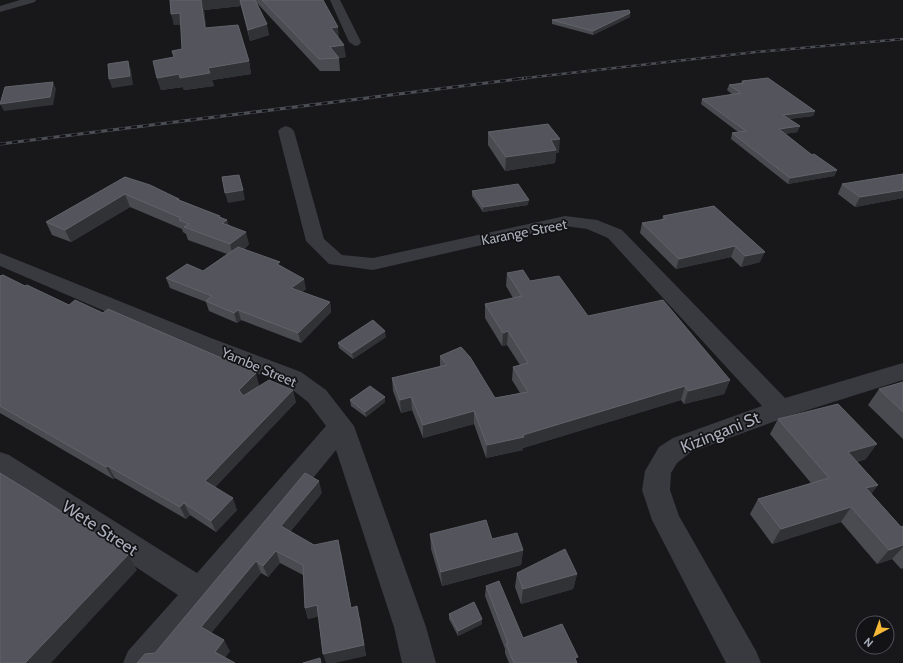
<svg xmlns="http://www.w3.org/2000/svg" width="903" height="663" font-family="Cabin,sans-serif">
	<rect width="100%" height="100%" fill="#18181b"/>
	<g fill="none" stroke-linecap="round" stroke-linejoin="round">
		<path fill="#393a40" fill-rule="evenodd" d="M20 0H36L35 2 0 12V6Z
			M330 0H340L361 42 359 45 355 46 349 42Z
			M286 126 291 128 294 131 324 239 342 255 373 258 565 216 597 220 622 230 785 398 903 363V380L789 416 691 452 677 463 671 473 670 490 679 516 756 651 761 663H726L652 520 642 490 645 471 659 447 673 438 762 406 608 238 587 229 565 226 373 270 329 264 306 241 278 131 281 128Z
			M0 253 211 338 301 372 326 390 354 426 426 627 436 663H402L394 627 336 450 162 663H123L128 651 178 595 0 477V452L9 455 197 573 326 426 308 402 285 384 195 350 0 266Z"/>
		<defs>
			<path id="rail-far1" d="M517 79 756 52 903 39"/>
			<path id="rail" d="M0 144 526 78"/>
		</defs>
		<use href="#rail-far1" stroke="#4c4e55" stroke-width="2.5"/>
		<use href="#rail" stroke="#4c4e55" stroke-width="3"/>
		<use href="#rail-far1" stroke="#131316" stroke-width="1.5" stroke-dasharray="5" stroke-linecap="butt"/>
		<use href="#rail" stroke="#131316" stroke-width="2" stroke-dasharray="6" stroke-linecap="butt"/>
	</g>
	<path fill="#494b50" d="M170 0H323L339 38 346 57 339 58 340 71H320L257 3 269 35 250 41 241 6 204 10 206 28 249 61 251 74 212 80 214 86 184 90 183 87 161 90 157 78 174 57 182 49 181 25H174Z
		M630 13V17L593 35 552 24V20Z
		M742 81 815 111 813 116 789 119 800 126 797 132 784 134 812 155 837 170 834 176 788 184 731 139 732 133 738 132 701 104 702 99 733 95 727 90 729 85 741 83Z
		M488 132 559 153H556L555 163 505 171 488 145Z
		M903 174V198L855 207 838 194 842 184Z
		M125 177 179 199 180 200 221 217 249 244 244 249 281 266 306 289 302 292 330 302 331 312 301 343 241 320 237 323 209 311 206 302 170 288 166 278 203 271 227 254 188 240 186 234 183 232 182 229 130 207 71 242 52 235 46 222Z
		M472 191 528 205 483 212 472 196Z
		M714 206 760 262 741 267 731 257 676 269 640 233 642 223 662 220 663 216Z
		M507 273 530 281 588 316 730 380 724 394 684 404 681 400 523 448V450L486 458 474 424 423 438 412 410 401 413 393 391 392 378 440 366V356L495 398 520 393 512 380 513 367 520 365 507 345 502 346 485 318V304L513 298 506 286Z
		M0 276 69 305 259 385 257 387 296 402 215 487 237 510 216 532 190 515 186 519 115 478 113 479 0 413Z
		M386 337 353 359 339 348 338 343Z
		M903 382V439L868 405 879 389Z
		M350 400 385 402 366 417 351 406Z
		M778 419 866 459 857 462 878 485 871 494 901 527 903 526V568L901 569 892 559 877 564 841 522 772 544 750 514 758 499 811 483 770 434Z
		M322 493 290 532 314 545 341 552 351 608 360 618 366 656 319 616 308 619 305 608 303 575 280 563 268 577 261 573 211 633 230 651 225 657 155 653Z
		M430 534 492 539 523 550 521 565 442 586 431 549Z
		M517 573 577 574 573 589 521 604 515 587Z
		M486 586 523 638 577 662V663H509L505 653V649L485 596Z
		M449 614 482 619V624L458 636 449 619Z"/>
	<path fill="#313236" d="M201 0H240L241 6 204 10 208 40 205 28Z
		M180 13 183 25H174L171 14Z
		M630 13V17L593 35V31Z
		M267 24 269 35 250 41 248 30Z
		M338 27 339 39 331 28Z
		M344 45 346 57 337 58 330 47Z
		M128 61 131 70 133 85 112 88 109 79Z
		M249 61 251 74 212 80 214 86 184 90 183 87 161 90 157 78 208 68Z
		M53 82 56 89 53 105 4 111 0 104Z
		M815 111 813 116 781 120 783 115Z
		M800 126 797 132 777 135 779 129Z
		M560 139 559 153H556L555 163 505 171 506 157 551 140Z
		M837 170 834 176 788 184 790 178Z
		M243 190 245 200 228 203 225 193Z
		M903 190V198L855 207 860 197Z
		M125 194 130 207 71 242 65 230Z
		M529 200 528 205 483 212V207Z
		M220 216 222 223 227 220 231 232 226 236 219 217Z
		M246 232 249 244 233 257 230 244Z
		M735 246 731 257 676 269 679 259Z
		M765 252 760 262 741 267 745 256Z
		M304 279 306 289 293 298 291 288Z
		M330 302 331 312 301 343 298 333Z
		M238 310 241 320 237 323 234 313Z
		M385 331 386 337 353 359 352 353Z
		M508 331 507 345 502 346 503 333Z
		M256 373 259 385 243 402 239 390Z
		M730 380 724 394 684 404 688 391Z
		M685 386 681 400 523 448V450L486 458 487 445 523 435Z
		M293 390 296 402 210 493 205 481Z
		M385 397V402L366 417 365 412Z
		M411 397 412 410 401 413 400 400Z
		M474 411V424L423 438V425Z
		M877 444 866 459 838 467 848 452Z
		M108 466 115 478 113 479 106 467Z
		M319 481 322 493 285 538 281 526Z
		M878 485 867 500 866 488Z
		M233 498 237 510 216 532 211 521Z
		M184 503 190 515 186 519 180 507Z
		M851 507 841 522 772 544 781 529Z
		M903 545V547L892 559 877 564 889 550Z
		M523 550 521 565 442 586 441 572Z
		M276 551 280 563 268 577 263 566Z
		M128 555 137 570 51 663H25Z
		M256 561 261 573 207 638 201 627Z
		M577 574 573 589 521 604 523 589Z
		M317 605 321 616 308 619 305 608Z
		M357 606 366 656 335 663H326L323 654Z
		M482 619V624L458 636V631Z
		M224 640 230 651 222 662 215 652Z"/>
	<path fill="#54555c" stroke="#61636a" d="M170 0H201L205 28 238 25 249 61 208 68 210 73 180 78 179 74 157 78 153 61 174 57 172 51 182 49 180 13 171 14Z
		M240 0H255L267 24 248 30Z
		M262 0H323L338 27 331 28 344 45 330 47 339 58 319 59Z
		M629 10 630 13 593 31 552 20Z
		M128 61 130 76 109 79 108 64Z
		M768 78 815 111 783 115 800 126 779 129 812 155 814 154 837 170 790 178 732 133 746 131 702 99 741 93 729 85 744 83 742 81Z
		M53 82 50 97 0 104 5 87Z
		M548 124 560 139 551 140 556 150 506 157 488 132Z
		M903 174V190L860 197 842 184Z
		M239 175 243 190 225 193 222 177Z
		M125 177 150 185 179 199H176L220 216 219 217 227 220 222 223 246 232 230 244 184 227 189 224 179 220 181 218 125 194 65 230 46 222Z
		M518 184 529 200 483 207 472 191Z
		M714 206 765 252 745 256 735 246 679 259 642 223 666 219 663 216Z
		M238 247 280 262 277 264 304 279 291 288 330 302 298 333 238 310 234 313 206 301 212 296 166 278 187 264 203 271Z
		M523 270 530 281 559 276 588 316 663 300 730 380 688 391 685 386 523 435 524 437 487 445 474 411 423 425 411 397 400 400 392 378 447 365 440 356 461 347 470 357 495 398 528 392 513 367 528 363 508 331 503 333 485 304 522 296 507 273Z
		M3 275 25 286 27 285 69 305 75 300 103 313 108 309 256 373 239 390 243 396 269 380 293 390 205 481 233 498 211 521 184 503 180 507 108 466 106 467 0 406V276Z
		M373 320 385 331 352 353 338 343Z
		M903 382V412L879 389Z
		M370 386 385 397 365 412 350 400Z
		M838 404 877 444 848 452 878 485 866 488 901 527 903 526V545L889 550 851 507 781 529 758 499 829 478 778 419Z
		M0 473 39 497 128 555 25 663H0Z
		M305 473 319 481 281 526 314 545 338 540 351 608 357 606 364 645 323 654 317 605 305 608 303 565 276 551 263 566 256 561 201 627 224 640 215 652 235 663H137L145 654 155 653Z
		M486 520 492 539 517 533 523 550 441 572 430 534Z
		M565 549 577 574 523 589 517 573Z
		M499 581 523 638 562 624 578 657 575 658 577 663H514L506 644 508 643 486 586Z
		M474 602 482 619 458 631 449 614Z
		M320 658 321 663H303Z"/>
	<g text-anchor="middle" stroke-width="3.5" stroke-linejoin="round" paint-order="stroke">
		<g font-size="14" fill="#aaafbb" stroke="#131316">
			<text transform="translate(524 232) rotate(-11)" y="5">Karange Street</text>
			<text transform="translate(259 367) rotate(23)" y="5">Yambe Street</text>
		</g>
		<g font-size="17" fill="#aaafbb" stroke="#131316">
			<text transform="translate(720 432) rotate(-22)" y="6">Kizingani St</text>
			<text transform="translate(100 528) rotate(33)" y="6">Wete Street</text>
		</g>
	</g>
	<g transform="translate(875 635) rotate(221)"><circle r="19" fill="#131316" stroke="#4f5158"/>
	<path d="M0-3L7 15L0 10L-7 15Z" fill="#f6b835"/>
	<text y="-6" font-size="11" font-weight="bold" text-anchor="middle" fill="#aaafbb">N</text>
	</g>
</svg>
